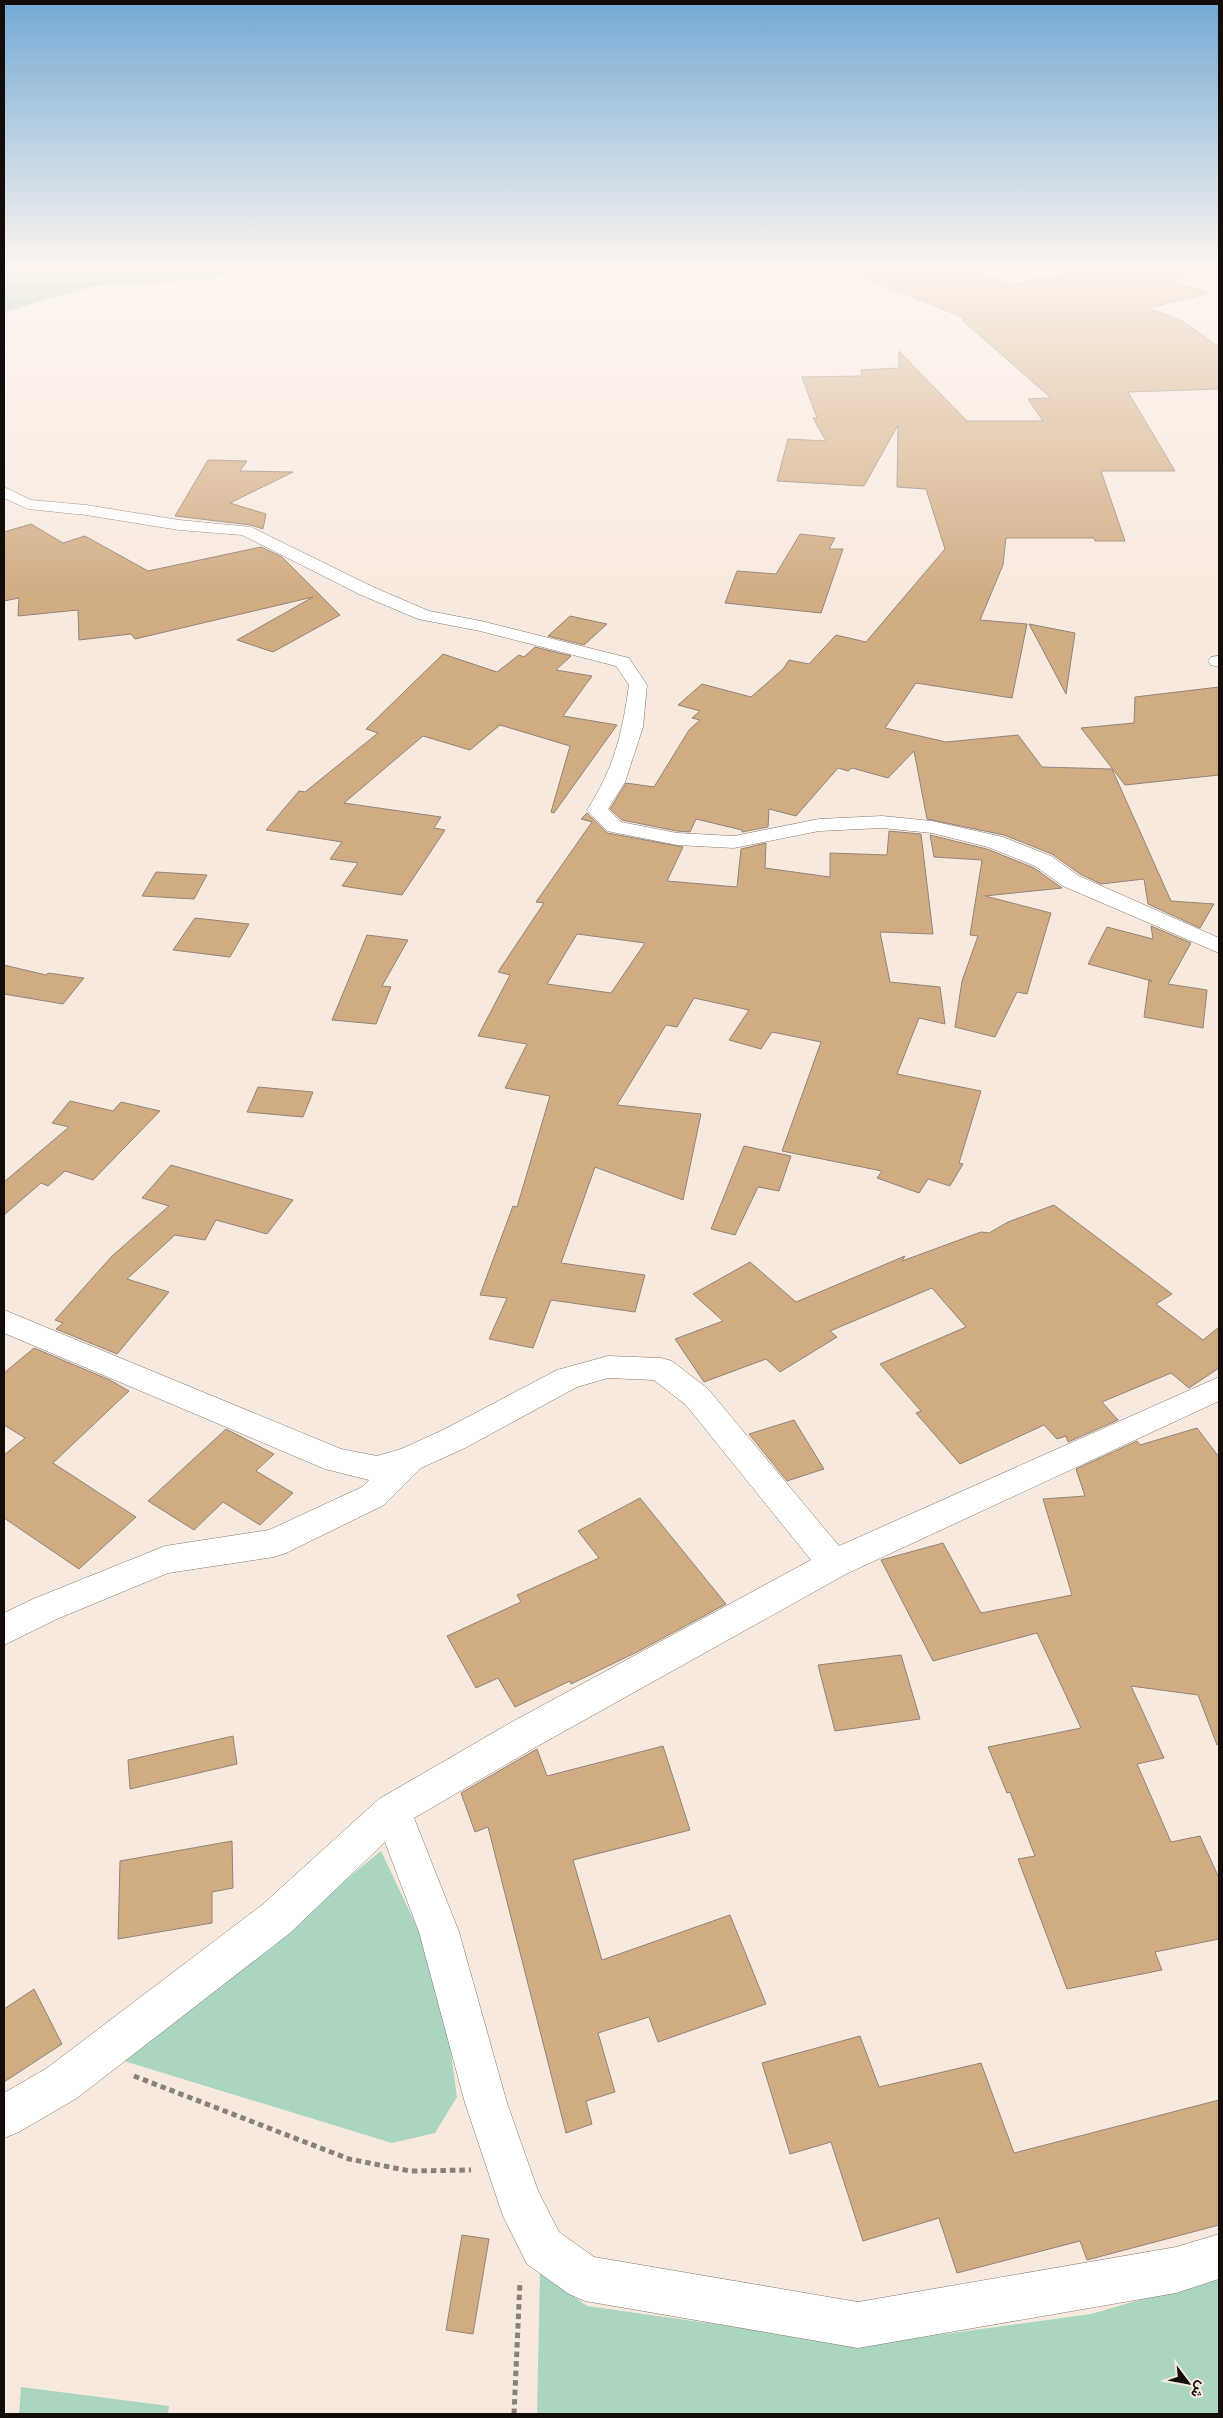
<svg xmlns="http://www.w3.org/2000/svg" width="1223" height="2418" font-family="Poppins,Vazirmatn,sans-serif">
	<rect width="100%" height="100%" fill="#f8e9de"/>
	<path fill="#aad6c0" d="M381 1851 441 1978 457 2097 435 2133 392 2143 124 2061Z
		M540 2271 587 2306 863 2345 1091 2314 1219 2277V2414H537Z
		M21 2387 169 2406 168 2414H19Z"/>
	<path fill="#80ba9f" d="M4 264H267L201 281 98 285 4 312Z"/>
	<path fill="#d1ab81" stroke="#90857a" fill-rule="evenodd" d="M831 264H960L963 268 1012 285 1056 276 1136 270 1144 264H1214L1172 282 1209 293 1148 308 1184 322 1219 347V389L1128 392 1175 471H1101L1125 541H1095L1094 538H1006L1003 565 980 620 1027 624 1012 698 916 683 885 728 946 742 1018 735 1042 767 1112 769 1171 901 1214 904 1200 928 1148 904 1144 879 1101 884 1080 874 1052 854 1004 835 927 819 914 751 888 778 852 768 848 771 838 768 796 816 769 809 768 827 742 832V830L696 819 690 832 677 831 622 820 610 809 626 783 654 787 689 730 700 720 692 718 700 711 678 705 702 684 751 697 783 669 789 660 809 664 836 635 866 642 945 549 926 489 897 487 898 425 864 486 777 481 788 439 826 441 813 418H817L802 377 862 376 861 370 899 368V351L967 421H1043L1028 399 1051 398 962 320 967 319Z
		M983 264H1067L1013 273Z
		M208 460 247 461 240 471 293 472 230 503 266 514 263 529 251 525 175 516Z
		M31 524 63 543 85 536 148 571 261 547 282 557 340 615 273 652 237 640 313 597 135 639 131 634 79 640 78 610 18 616 19 598 4 601V532Z
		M800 534 835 538 829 549H843L821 613 725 603 737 571 776 574Z
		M570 616 607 624 584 645 548 636Z
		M1029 624 1075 633 1066 694Z
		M535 647 571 656 556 670 592 676 563 716 617 725 554 813 551 812 570 746 500 725 470 750 423 736 344 803 441 817 434 828 445 830 402 895 342 886 358 863 330 859 342 842 266 830 299 791 305 792 378 733 366 729 443 654 497 672 519 655 524 657Z
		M1219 687V775L1125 785 1081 728 1134 723 1135 697Z
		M587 813 607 833 683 847 667 881 737 887 741 849 766 843 765 868 830 877V853L887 855 889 831 921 834 933 934 880 932 890 982 940 987 945 1024 919 1018 897 1074 981 1091 959 1163 963 1164 950 1186 928 1179 919 1193 877 1178 882 1171 782 1151 821 1042 772 1032 761 1049 729 1040 749 1010 694 998 677 1027 666 1025 617 1105 701 1114 683 1200 595 1167 561 1263 645 1275 635 1312 551 1300 533 1348 489 1339 507 1298 480 1295 513 1206 517 1207 550 1096 505 1088 527 1044 478 1036 510 975 498 972 544 903 536 902 592 822 581 819ZM577 934 645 943 611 993 547 984Z
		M930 835 987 849 1034 868 1062 888 985 896 1051 913 1027 994 1017 992 995 1037 955 1027 962 981 978 936 970 935 982 860 934 857Z
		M156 872 207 875 194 899 142 896Z
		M195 918 249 924 230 957 173 950Z
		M1151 926 1191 943 1168 984 1207 990 1203 1028 1144 1017 1149 980 1152 981 1088 964 1107 927 1153 939Z
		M367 935 408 940 382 986 391 987 376 1024 332 1020Z
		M4 965 46 975 48 973 84 978 63 1004 4 994Z
		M258 1087 313 1092 303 1117 247 1112Z
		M70 1101 113 1111 121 1102 160 1111 93 1180 65 1171 48 1186 41 1183 4 1215V1182L69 1127 52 1123Z
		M744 1146 791 1156 779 1191 758 1187 735 1235 711 1229Z
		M171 1165 293 1200 267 1234 216 1220 205 1240 175 1235 127 1279 169 1292 117 1354 56 1329 63 1323 55 1320 112 1256 169 1206 142 1198Z
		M1054 1205 1172 1294 1156 1304 1203 1340 1219 1327V1368L1189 1388 1171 1373 1102 1402 1118 1420 1068 1442 1066 1436 1057 1439 1044 1425 960 1464 916 1413 921 1411 880 1364 966 1327 932 1288 830 1331 837 1337 780 1372 766 1359 704 1382 675 1339 723 1321 693 1294 750 1262 796 1302 905 1256 902 1261 981 1232 989 1233 1008 1222Z
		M34 1348 110 1380 129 1391 53 1463 136 1517 79 1569 4 1518V1455L25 1438 4 1425V1373Z
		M794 1420 824 1469 787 1481 749 1434Z
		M1197 1428 1219 1457V1744L1217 1745 1198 1695 1131 1686 1164 1758 1137 1764 1171 1842 1200 1836 1219 1878V1939L1155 1952 1162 1970 1067 1989 1018 1859 1035 1856 1010 1792 1007 1793 988 1747 1081 1728 1037 1633 933 1661 881 1560 943 1543 981 1613 1072 1595 1043 1499 1085 1496 1076 1469 1137 1441 1140 1445Z
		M226 1429 274 1454 256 1471 293 1493 260 1525 223 1502 194 1530 148 1501Z
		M640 1498 726 1604 637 1652 571 1684 570 1681 515 1707 498 1678 476 1688 447 1636 521 1602 517 1595 599 1558 578 1531Z
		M901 1655 920 1719 835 1731 818 1665Z
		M233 1736 237 1764 130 1789 128 1760Z
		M663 1746 690 1830 573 1860 602 1960 730 1915 766 2004 658 2042 649 2017 598 2033 615 2092 586 2101 592 2124 566 2133 488 1827 475 1832 461 1793 537 1749 547 1776Z
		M232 1841 233 1888 212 1892V1923L118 1939 120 1861Z
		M34 1989 62 2044 4 2082V2009Z
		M860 2036 879 2087 981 2063 1014 2153 1219 2100V2225L1087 2260 1080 2241 957 2273 939 2218 863 2241 831 2142 790 2154 762 2063Z
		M462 2235 489 2239 473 2334 446 2330Z"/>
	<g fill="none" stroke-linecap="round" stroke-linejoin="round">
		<defs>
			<path id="street" d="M962 264H978L1013 275 1056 266 1095 264H1142L1136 268 1056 274 1012 283 964 266Z
				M4 487 31 500 86 505 179 520 251 527 373 587 429 611 481 621 629 658 647 685 643 727 625 782 608 809 621 822 677 833 734 836 819 819 882 816 932 821 1003 837 1051 856 1079 876 1219 938V953L1063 886 1035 866 988 847 932 833 882 828 819 831 734 848 677 845 607 831 587 810C614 768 622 735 629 685L616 666 480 631 418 619 361 595 242 535 179 530 86 515 28 509 4 498Z
				M1219 656V667L1211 665 1208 661 1211 657Z
				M4 1310 341 1449 377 1456 401 1449 443 1430 557 1370 608 1356 661 1358 672 1361 708 1389 839 1546 1219 1377V1401L846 1574 536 1747 414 1818 459 1932 507 2103 538 2191 559 2232 594 2257 858 2302 1176 2247 1219 2234V2279L1176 2293 858 2348 585 2301 569 2294 527 2264 503 2216 465 2103 419 1932 385 1842 290 1933 77 2098 19 2132 4 2138V2093L47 2068 262 1905 379 1799 510 1723 811 1560 686 1405 654 1380 608 1378 577 1387 465 1448 421 1468 384 1505 286 1553 274 1557 168 1573 57 1619 4 1645V1613L33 1599 165 1546 269 1530 362 1487 369 1480 325 1469 4 1333Z"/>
		</defs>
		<use href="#street" stroke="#83766d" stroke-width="1"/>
		<path stroke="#8a8079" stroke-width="5" stroke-dasharray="5.5 4" stroke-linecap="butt" d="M134 2076 349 2159 410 2171 471 2170
			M514 2414 520 2281"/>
		<use href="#street" fill="#fff" fill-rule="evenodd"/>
	</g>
	<linearGradient id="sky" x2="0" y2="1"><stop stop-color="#73a9d4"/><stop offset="0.44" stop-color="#fcf5f0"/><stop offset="1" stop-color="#fcf5f0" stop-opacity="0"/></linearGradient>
	<rect width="1223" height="602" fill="url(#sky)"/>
	<rect width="1223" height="2418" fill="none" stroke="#120d0a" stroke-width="10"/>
	<g transform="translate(1188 2383) rotate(122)" stroke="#f8e9de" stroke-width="4" paint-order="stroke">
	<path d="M0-4L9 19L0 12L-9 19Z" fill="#120d0a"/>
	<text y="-8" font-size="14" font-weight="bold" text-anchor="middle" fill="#120d0a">ش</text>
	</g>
</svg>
